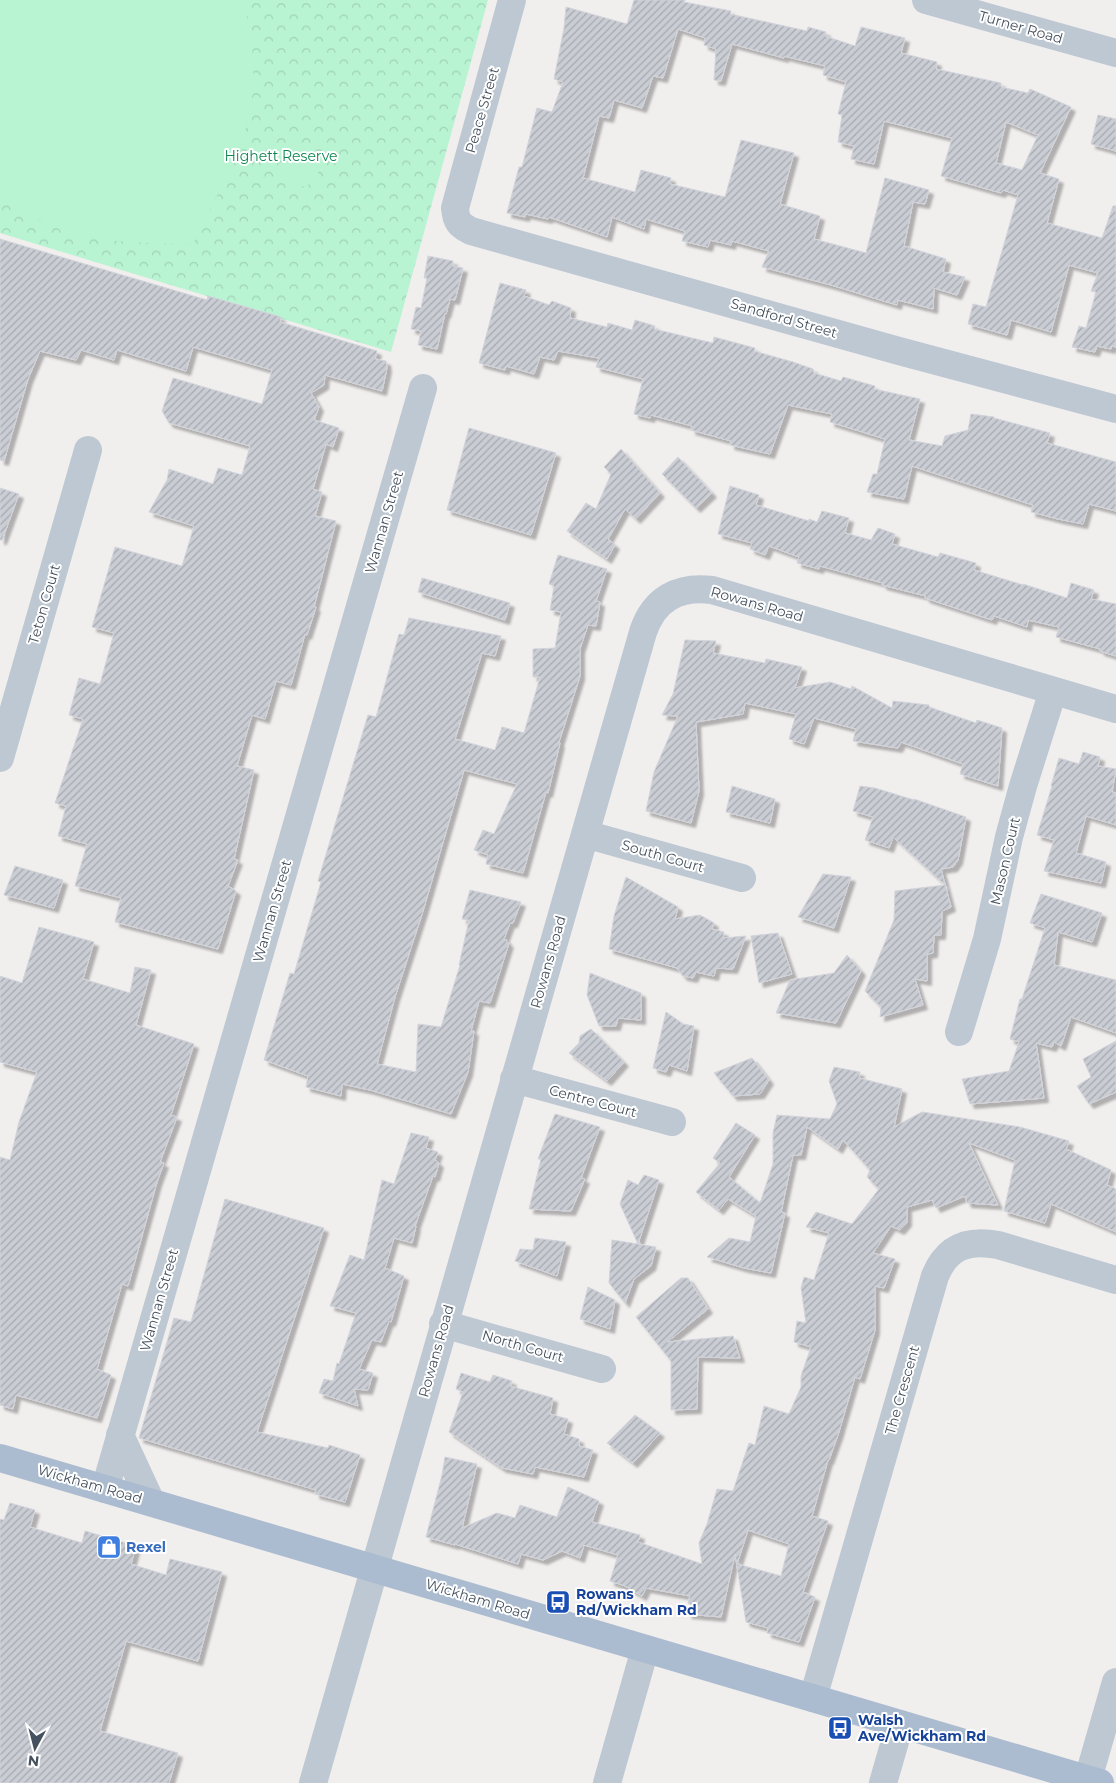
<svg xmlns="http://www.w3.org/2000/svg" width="1116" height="1783" font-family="Montserrat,sans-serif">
	<defs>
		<pattern id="park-crowns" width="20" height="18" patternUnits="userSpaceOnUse" patternTransform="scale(1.25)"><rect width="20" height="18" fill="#b8f3d2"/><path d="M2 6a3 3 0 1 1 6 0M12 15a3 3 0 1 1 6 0" fill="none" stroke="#a0d2b7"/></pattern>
		<pattern id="building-hatch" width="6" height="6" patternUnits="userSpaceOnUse" patternTransform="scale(1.25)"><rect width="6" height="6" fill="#cacdd4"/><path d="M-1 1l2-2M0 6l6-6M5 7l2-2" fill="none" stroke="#a6a9af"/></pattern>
		<filter id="shadow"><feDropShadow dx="4.5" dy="4.5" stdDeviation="1" flood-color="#0004"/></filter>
	</defs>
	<rect width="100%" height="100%" fill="#f1eeee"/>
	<path fill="url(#park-crowns)" d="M0 0H488L391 352 0 233Z"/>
	<path fill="#b8f3d2" d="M0 0H243C255 44 259 97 242 140 229 174 209 211 193 244 120 242 57 245 0 193Z
		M308 141 321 181 291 190 278 150Z"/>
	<path fill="url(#building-hatch)" stroke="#d2d4db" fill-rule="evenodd" filter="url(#shadow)" d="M634 0H685L684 2 731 11 730 14 807 31 808 27 826 32 825 36 855 46 861 27 905 38 901 53 937 62 936 69 1001 83V87L1028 93 1030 89 1071 107 1040 173 1059 179 1047 223 1102 238 1113 206H1116V347L1112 346 1111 349 1097 346 1095 352 1072 347 1079 326 1086 328 1096 292 1091 291 1098 273 1069 265 1051 332 1011 320 1007 335 968 324 973 304 986 307 1018 195 1003 190 1001 193 941 176 952 138 884 121 874 164 851 159 854 146 838 142 842 115 838 114 846 82 823 75 825 66 784 56V58L732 44 721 81 714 80 716 49 704 45 705 38 678 29 663 78 653 76 642 108 614 100 609 118 599 116 583 178 635 192 641 170 671 178 670 184 725 197 741 140 794 153 780 204 820 216 814 239 866 253 885 178 929 190 925 204 913 202 904 246 946 259 943 272 965 277 957 295 934 288 933 309 898 300 897 305 831 285 762 267 769 251 732 241 731 245 710 240 708 247 682 241 685 231 646 219 644 229 612 217 607 237 549 217 548 219 526 214 525 217 507 213 519 167H522L537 108 552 112 563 82 554 79 564 28 566 7 627 24ZM1006 122 1038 135 1022 170 996 163Z
		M1098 115 1116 119V151L1091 144Z
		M0 239 207 300 208 296 281 317 280 322 377 351 375 359 386 361 387 368 382 391 325 375 324 385 311 393 319 407 314 420 339 428 333 447 326 444 313 489 322 492 315 516 336 521 314 607H316L307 635 305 634 291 685 276 681 265 719 252 715 237 766 254 770 234 859 238 860 228 886 236 891 218 949 115 922 121 898 75 886 87 844 58 836 66 806 55 803 83 719 69 715 79 678 100 684 114 633 92 627 115 547 182 566 194 526 149 512 167 480 169 469 213 484 218 468 242 475 250 446 169 423 162 411 173 378 262 404 272 370 193 347 186 371 117 350 114 360 81 350 76 360 40 351 28 379 4 461 0 460Z
		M428 256 453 261V266L463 268 455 300 450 299 446 314 445 313 437 349 418 345 421 331 411 329 416 307 421 308 427 278H424Z
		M500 283 526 290 524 296 549 305 552 301 571 308 570 318 607 327 608 323 632 330 635 320 655 326 654 329 713 343 714 337 755 348 754 351 793 362 813 369 814 373 841 381 843 377 875 386 874 389 920 399 909 440 942 446 945 436 968 430 971 414 994 417V418L1050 433 1047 443 1116 462V511L1089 504 1083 524 1058 519 1031 512 1033 505 912 466 904 499 867 492 873 474H877L885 439 830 422 832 414 788 405 770 454 730 445 731 441 691 430 692 426 651 415 650 418 634 414 643 379 596 367 599 358 558 351 554 360 540 357 534 374 506 366 505 370 479 363Z
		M469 428 556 453 531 535 447 510Z
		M621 449 660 493 636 519 625 509 608 539 615 545 607 559 567 531 586 503 596 509 611 474 604 467Z
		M678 457 712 493 696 508 662 474Z
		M730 486 759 495 756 505 809 521V519L817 522 822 511 849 518 845 533 871 540 878 528 895 534 892 544 938 557 940 553 976 563 974 570 1023 585V584L1067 598 1071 583 1094 590 1091 599 1116 604V656L1100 651V649L1056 637 1059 627 1028 620 1027 627 994 616 992 620 925 598 926 596 882 585 883 583 820 566 819 569 797 563 799 557 769 546 765 555 750 549 752 543 718 534Z
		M0 488 19 494 2 540H0Z
		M558 555 607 569 596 601 600 602 596 626 588 625 580 649V676L559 742 560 743 548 793 546 792 523 873 486 864 488 855 474 850 483 830 494 834 517 784 464 770 423 911 395 997 377 1064 416 1072 418 1024 441 1027 460 965H459L469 920 462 919 470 890 521 902 513 923H510L504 939 507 940 506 942 509 943 490 1003 479 1001 471 1031H474L468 1072 451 1114 370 1090 342 1084 341 1096 306 1087 308 1076 264 1060 290 973 294 974 321 882 318 881 368 715 376 717 399 634 404 635 409 618 501 636 495 656 482 653 455 739 495 750 502 727 524 733 540 677H533V649L555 648 561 612 550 610 554 586 549 584Z
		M422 578 510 603 505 620 418 592Z
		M685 640 716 641 713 653 765 663 766 659 802 667 795 688 830 682 851 689 852 686 892 708 893 701 929 705V707L976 723 977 720 1002 728 998 786 960 774 963 764 901 742 898 748 853 741 856 729 814 718 804 744 789 739 796 714 745 703 743 714 696 722 699 791 691 823 646 811 654 772 678 716 662 715 673 694Z
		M1083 752 1100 757 1098 766 1116 769 1112 792 1116 793V825L1086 816 1076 853 1106 862 1101 883 1044 871 1054 840 1037 835 1052 786H1051L1059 758 1079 764Z
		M732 786 775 799 770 823 726 812Z
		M860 786 875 788 914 800V799L966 817 958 860 953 867 941 869 951 907 942 911 941 935H934L933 953 927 954V981L915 979 923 1005 880 1017 881 1007 865 991 894 920 895 891 945 885 893 837 889 848 865 840 873 817 853 811Z
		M15 866 63 880 54 908 4 895Z
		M823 874 851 877 834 928 798 917Z
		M626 877 678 907 675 919 700 915 714 923 712 929 724 932 723 938 746 936 733 969 716 968 714 976 696 972 693 978 683 976 677 968 609 949 614 916Z
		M1041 894 1102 913 1092 942 1058 932 1054 965 1116 980V1033L1071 1017 1061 1046 1054 1042 1052 1047 1036 1043 1044 1098 970 1104 962 1079 1009 1071 1019 1042 1010 1039 1020 999H1022L1045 928 1030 923Z
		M39 927 94 942 83 979 130 993 135 967 151 970 136 1025 194 1044 171 1115 177 1117 160 1162 164 1163 157 1182 128 1286 122 1284 97 1369 111 1375 97 1418 16 1395 13 1409 0 1405V1157L10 1160 19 1122 37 1072 0 1062V976L22 983Z
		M778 933 792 974 759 983 751 936Z
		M847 955 861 971 836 1023 776 1013 790 980 834 973Z
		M590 973 641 993V1020L618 1018 616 1026H599L587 995Z
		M666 1012 683 1024 694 1026 687 1071 669 1065 666 1072 653 1068Z
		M591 1029 624 1062 607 1081 569 1053 579 1043 580 1036Z
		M1116 1041V1092L1089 1104 1077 1086 1091 1077 1083 1059Z
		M752 1058 769 1080 760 1094 733 1096 714 1073Z
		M834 1067 860 1072 859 1078 902 1089 894 1127 922 1112 1020 1127 1069 1141 1066 1149 1111 1170 1107 1185 1116 1189V1232L1051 1204 1045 1223 1004 1211 1015 1160 969 1143 998 1205 967 1203 965 1196 936 1208 932 1200 907 1207V1222L900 1230 891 1226 873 1253 895 1259 884 1288 875 1286V1330L860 1379 855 1377 838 1435 829 1460H828L812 1516 828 1521 803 1592 815 1597 799 1642 767 1633 768 1628 746 1622 735 1554 721 1617 687 1614 691 1605 688 1603 690 1596 646 1588 642 1596 625 1586 610 1581 618 1555 584 1545 580 1558 562 1551 543 1560 521 1554 518 1564 455 1544V1545L426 1537 442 1475 445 1457 477 1464 462 1528 497 1513 515 1518 520 1505 557 1517 568 1487 599 1501 592 1522 640 1535 638 1542 702 1564 699 1543 707 1524 717 1489 733 1491 749 1443 755 1445 764 1406 789 1414 801 1387V1376L811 1347 794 1342 797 1321 806 1323 801 1288 804 1277 814 1280 829 1233 806 1227 816 1212 852 1224 879 1189 867 1177 870 1170 843 1140 838 1149 807 1127 801 1155H793L781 1212 785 1213 771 1273 744 1268 707 1257 729 1238 750 1242 756 1216 728 1199 719 1210 696 1192 720 1163 713 1158 736 1123 755 1135 729 1177 760 1203 773 1164V1133L777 1115 830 1119 837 1104 829 1081ZM748 1530 789 1544 781 1576 737 1564Z
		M555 1114 600 1127 581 1178 585 1179 571 1211 529 1209 541 1159H538Z
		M411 1133 429 1137 426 1148 438 1152 435 1160 439 1163 435 1177 433 1176 415 1226H416L412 1243 394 1238 385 1268 404 1276 391 1322 389 1321 381 1342 372 1340 359 1369 373 1373 368 1390 354 1389 358 1406 319 1393 324 1379 333 1381 337 1363 339 1364 356 1313 330 1306 350 1255 364 1260 382 1180 394 1184Z
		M644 1175 659 1180 638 1244 656 1247 651 1266 634 1279 625 1303 609 1283 612 1240 638 1244 620 1204 628 1180 638 1185Z
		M225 1199 324 1228 257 1432 328 1448 329 1445 360 1455 345 1502 315 1494 316 1490 139 1438 174 1318 191 1322Z
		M535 1238 566 1242 557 1276 515 1261 520 1249 533 1250Z
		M681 1278H688L708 1309 667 1342 733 1336 740 1358 698 1357 697 1409 671 1410V1361L636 1317Z
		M588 1287 615 1300 610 1329 580 1319Z
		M461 1373 490 1382 493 1375 512 1381 510 1386 553 1398 550 1414 568 1419 564 1434 579 1439V1446L593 1450 584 1477 535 1467 533 1474 502 1468 449 1432 463 1392 456 1389Z
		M635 1415 660 1433 633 1463 607 1443Z
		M10 1503 35 1510 30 1527 82 1543 85 1531 136 1546 131 1564 166 1575 170 1559 222 1572 198 1661 126 1641 100 1731 178 1753 169 1783H0V1519L4 1520Z"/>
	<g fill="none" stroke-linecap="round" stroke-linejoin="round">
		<path stroke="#bec8d2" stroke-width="28" d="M512 0 455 208C456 221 459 225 471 231L899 351 1116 409
			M926 0 1116 53
			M0 758 88 450
			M585 834 742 878
			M959 1032 987 939 1009 837 1023 786 1053 691
			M514 1079 672 1122
			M443 1324 602 1369
			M120 1435 151 1502
			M105 1489 423 388
			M813 1698 935 1276C947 1247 967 1239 998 1245L1116 1280
			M1088 1779 1116 1682
			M313 1783 643 632C654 599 678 586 712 590L1116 709
			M607 1783 645 1649
			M883 1783 900 1724"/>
		<path stroke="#abbcd0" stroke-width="28" d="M0 1458 1100 1783"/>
	</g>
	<defs>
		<symbol id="shop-square" viewBox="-11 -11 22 22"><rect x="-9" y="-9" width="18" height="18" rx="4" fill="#3f7fe0" stroke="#fff"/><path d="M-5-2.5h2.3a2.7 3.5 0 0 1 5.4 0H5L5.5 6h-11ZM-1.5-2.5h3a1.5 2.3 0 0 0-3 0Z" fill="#fff"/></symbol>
		<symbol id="bus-square" viewBox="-11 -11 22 22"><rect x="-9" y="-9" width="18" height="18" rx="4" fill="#1a4fb4" stroke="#fff"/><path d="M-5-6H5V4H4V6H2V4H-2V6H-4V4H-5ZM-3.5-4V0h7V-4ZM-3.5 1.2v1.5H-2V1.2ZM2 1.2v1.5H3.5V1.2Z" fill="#fff"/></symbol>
	</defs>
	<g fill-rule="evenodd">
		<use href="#shop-square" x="95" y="1533" width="28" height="28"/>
		<use href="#bus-square" x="544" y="1588" width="28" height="28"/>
		<use href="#bus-square" x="826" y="1714" width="28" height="28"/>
	</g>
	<g text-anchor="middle" stroke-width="4" stroke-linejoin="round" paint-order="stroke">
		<g font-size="14" fill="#45515e" stroke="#fff">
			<text transform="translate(1021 27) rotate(16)" y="5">Turner Road</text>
			<text transform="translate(482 110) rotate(-74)" y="5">Peace Street</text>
			<text transform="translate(784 318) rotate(16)" y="5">Sandford Street</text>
			<text transform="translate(384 522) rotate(-74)" y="5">Wannan Street</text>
			<text transform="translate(44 604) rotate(-74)" y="5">Teton Court</text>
			<text transform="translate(757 604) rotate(16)" y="5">Rowans Road</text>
			<text transform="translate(663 856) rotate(16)" y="5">South Court</text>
			<text transform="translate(1005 861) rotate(-77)" y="5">Mason Court</text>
			<text transform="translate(272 911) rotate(-74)" y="5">Wannan Street</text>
			<text transform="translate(548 962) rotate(-74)" y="5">Rowans Road</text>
			<text transform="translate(593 1101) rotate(15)" y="5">Centre Court</text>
			<text transform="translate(159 1300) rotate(-74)" y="5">Wannan Street</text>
			<text transform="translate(523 1346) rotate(16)" y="5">North Court</text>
			<text transform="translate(436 1351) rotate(-74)" y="5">Rowans Road</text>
			<text transform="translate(902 1390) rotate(-74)" y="5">The Crescent</text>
			<text transform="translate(90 1484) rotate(16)" y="5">Wickham Road</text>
			<text transform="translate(478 1599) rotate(17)" y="5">Wickham Road</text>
		</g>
		<g font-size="14" fill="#0e8651" stroke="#fff">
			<text x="281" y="161">Highett Reserve</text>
		</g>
		<g font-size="14" font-weight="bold" fill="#366cbe" stroke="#fff" text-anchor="start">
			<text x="126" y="1552">Rexel</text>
		</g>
		<g font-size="14" font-weight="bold" fill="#164399" stroke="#fff" text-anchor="start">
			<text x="576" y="1599">Rowans<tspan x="576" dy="16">Rd/Wickham Rd</tspan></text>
			<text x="858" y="1725">Walsh<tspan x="858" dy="16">Ave/Wickham Rd</tspan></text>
		</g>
	</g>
	<g transform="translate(35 1748) rotate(187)" stroke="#ffffff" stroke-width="4" paint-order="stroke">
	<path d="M0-4L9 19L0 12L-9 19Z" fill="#45515e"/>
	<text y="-8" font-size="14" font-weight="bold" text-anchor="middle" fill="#45515e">N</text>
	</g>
</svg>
